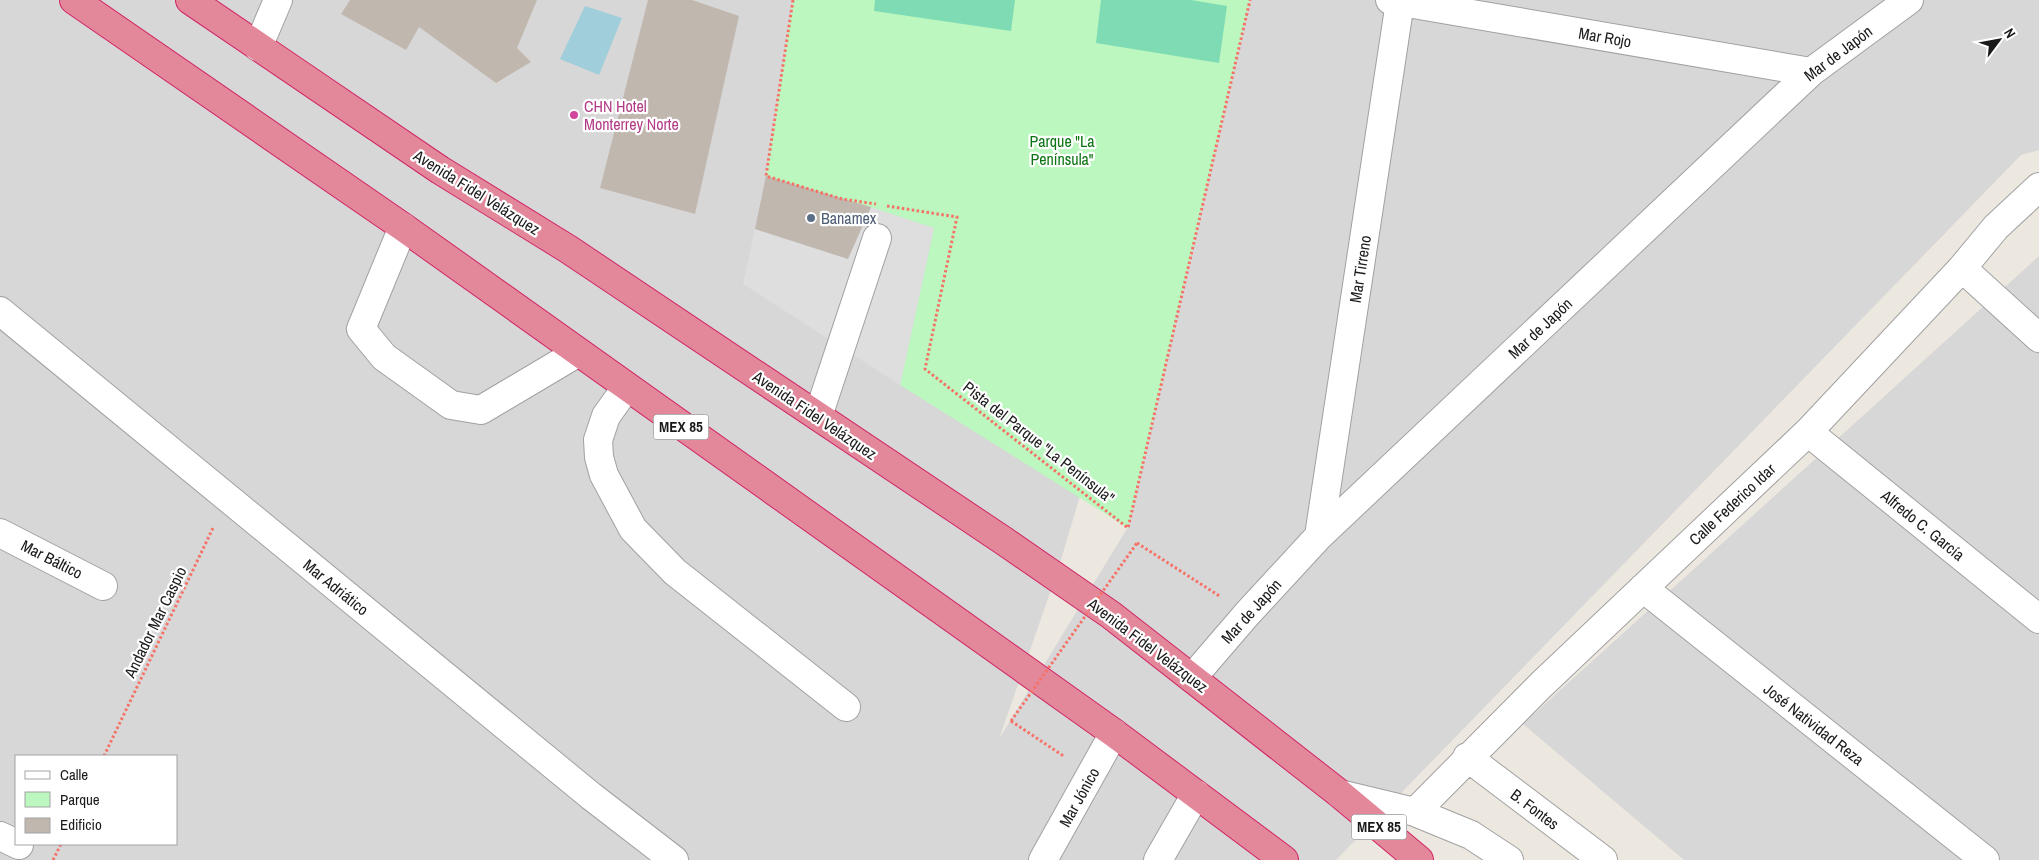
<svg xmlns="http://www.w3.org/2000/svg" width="2039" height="860" font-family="'Archivo Narrow',sans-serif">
	<rect width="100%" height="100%" fill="#ece8e0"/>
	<path fill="#d8d7d7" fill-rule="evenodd" d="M0 0H1227L1058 570 999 739 1128 527 1250 0H2039V150L2021 155 1336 860H0ZM16 756H176V844H16Z
		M2039 256V860H1684L1523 724Z"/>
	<path fill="#bbf7bf" d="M793 0H1250L1128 528 900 385 934 228 766 176Z"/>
	<path fill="#7edbb4" d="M875 0H1015L1011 31 874 11Z
		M1101 0H1191L1227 6 1219 63 1096 43Z"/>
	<path fill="#dedede" d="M871 207 934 228 900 385 743 284 755 229 848 259Z"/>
	<path fill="#a0ceda" d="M585 6 622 18 599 75 560 59Z"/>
	<path fill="#c0b7af" d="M350 0H537L517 48 531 62 496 83 419 27 406 50 341 14Z
		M648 0H692L739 16 695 214 600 188Z
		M766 176 871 207 848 259 755 229Z"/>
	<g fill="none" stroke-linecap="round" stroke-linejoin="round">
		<defs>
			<path id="minor" d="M1390 0 1811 72
				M258 47 278 0
				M403 227 361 329 384 357 451 405 481 410 577 353
				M1962 268 2039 338
				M0 311 591 796 674 860
				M626 388 606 416 598 440 599 457 604 475 633 529 675 572 846 707
				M818 416 877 238
				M1808 432 2039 619
				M0 533 103 586
				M1319 536 1400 2
				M1643 588 1985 860
				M1192 678 1247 614 1319 536 1811 72 1909 0
				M1467 757 1603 860
				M1340 794 1415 812 1471 835 1509 860
				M1415 812 1542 684 1808 432 1962 268 1996 227 2039 187
				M0 836 19 845
				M1043 860 1114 733
				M1158 860 1196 794"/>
			<path id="highway" d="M74 0 403 227 1114 733 1284 860
				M190 0 440 170 568 249 1004 541 1111 615 1340 794 1419 860"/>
		</defs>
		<use href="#minor" stroke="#a1a1a1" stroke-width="30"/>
		<use href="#highway" stroke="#d02665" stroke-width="30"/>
		<path stroke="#f67166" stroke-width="3" stroke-dasharray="2.5 2.5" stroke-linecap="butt" d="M793 0 766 176 842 199 876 204
			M887 206 957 217 925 369 1128 528 1250 0
			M1137 543 1221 597
			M1011 721 1065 757
			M104 756 213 528
			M53 860 61 844"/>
		<use href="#minor" stroke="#fff" stroke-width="28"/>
		<use href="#highway" stroke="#e3879b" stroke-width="28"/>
		<path stroke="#f67166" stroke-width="3" stroke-dasharray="2.5 2.5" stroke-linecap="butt" d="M1011 721 1137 543"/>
	</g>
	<circle fill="#d1479c" stroke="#fff" stroke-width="2" cx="574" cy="115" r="5"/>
	<circle fill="#5c6f8a" stroke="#fff" stroke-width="2" cx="811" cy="218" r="5"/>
	<g text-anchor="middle" stroke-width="4.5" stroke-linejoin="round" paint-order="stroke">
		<g fill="#fff" stroke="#5f5f5f" stroke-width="1">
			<rect x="653.5" y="414.5" width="55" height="25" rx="4"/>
			<rect x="1351.5" y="814.5" width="55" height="25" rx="4"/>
		</g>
		<g font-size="15" font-weight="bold" fill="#1a1a1a">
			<text x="681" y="432">MEX 85</text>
			<text x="1379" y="832">MEX 85</text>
		</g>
		<g font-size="16" fill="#1a1a1a" stroke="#fff">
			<text transform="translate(1605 37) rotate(10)" y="6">Mar Rojo</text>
			<text transform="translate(1838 53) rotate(-37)" y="6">Mar de Japón</text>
			<text transform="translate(477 192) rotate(32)" y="6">Avenida Fidel Velázquez</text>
			<text transform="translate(1360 269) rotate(-81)" y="6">Mar Tirreno</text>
			<text transform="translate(1540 328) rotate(-43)" y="6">Mar de Japón</text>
			<text transform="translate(815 415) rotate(34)" y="6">Avenida Fidel Velázquez</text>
			<text transform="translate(1039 442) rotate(38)" y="6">Pista del Parque "La Península"</text>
			<text transform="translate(1732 504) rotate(-43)" y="6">Calle Federico Idar</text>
			<text transform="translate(1923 525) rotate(39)" y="6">Alfredo C. García</text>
			<text transform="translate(52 559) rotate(27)" y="6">Mar Báltico</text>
			<text transform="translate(336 587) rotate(39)" y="6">Mar Adriático</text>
			<text transform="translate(1251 611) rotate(-48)" y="6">Mar de Japón</text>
			<text transform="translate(155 622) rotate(-64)" y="6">Andador Mar Caspio</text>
			<text transform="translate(1148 645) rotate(37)" y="6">Avenida Fidel Velázquez</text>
			<text transform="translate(1814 724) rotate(38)" y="6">José Natividad Reza</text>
			<text transform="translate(1079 797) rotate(-61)" y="6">Mar Jónico</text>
			<text transform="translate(1535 809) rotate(37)" y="6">B. Fontes</text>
		</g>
		<g font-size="16" fill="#b23c85" stroke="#fff" text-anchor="start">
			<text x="584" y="112">CHN Hotel<tspan x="584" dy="18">Monterrey Norte</tspan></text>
		</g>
		<g font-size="16" fill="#0d7413" stroke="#fff">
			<text x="1062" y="147">Parque "La<tspan x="1062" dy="18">Península"</tspan></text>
		</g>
		<g font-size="16" fill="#4e5e75" stroke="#fff" text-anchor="start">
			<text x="821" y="224">Banamex</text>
		</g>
	</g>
	<rect x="15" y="755" width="162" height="90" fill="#ffffff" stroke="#a3a3a3"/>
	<rect x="25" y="771" width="25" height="8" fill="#ffffff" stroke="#a3a3a3"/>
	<text x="60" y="780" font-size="15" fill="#1a1a1a">Calle</text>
	<rect x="25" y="792" width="25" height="15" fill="#bbf7bf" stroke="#a3a3a3"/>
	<text x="60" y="805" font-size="15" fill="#1a1a1a">Parque</text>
	<rect x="25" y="818" width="25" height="15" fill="#c0b7af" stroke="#a3a3a3"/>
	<text x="60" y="830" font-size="15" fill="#1a1a1a">Edificio</text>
	<g transform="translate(1999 40) rotate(58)" stroke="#ffffff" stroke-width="4" paint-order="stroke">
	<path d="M0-4L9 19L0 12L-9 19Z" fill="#1a1a1a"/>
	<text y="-8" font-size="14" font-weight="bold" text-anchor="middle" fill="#1a1a1a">N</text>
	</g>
</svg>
